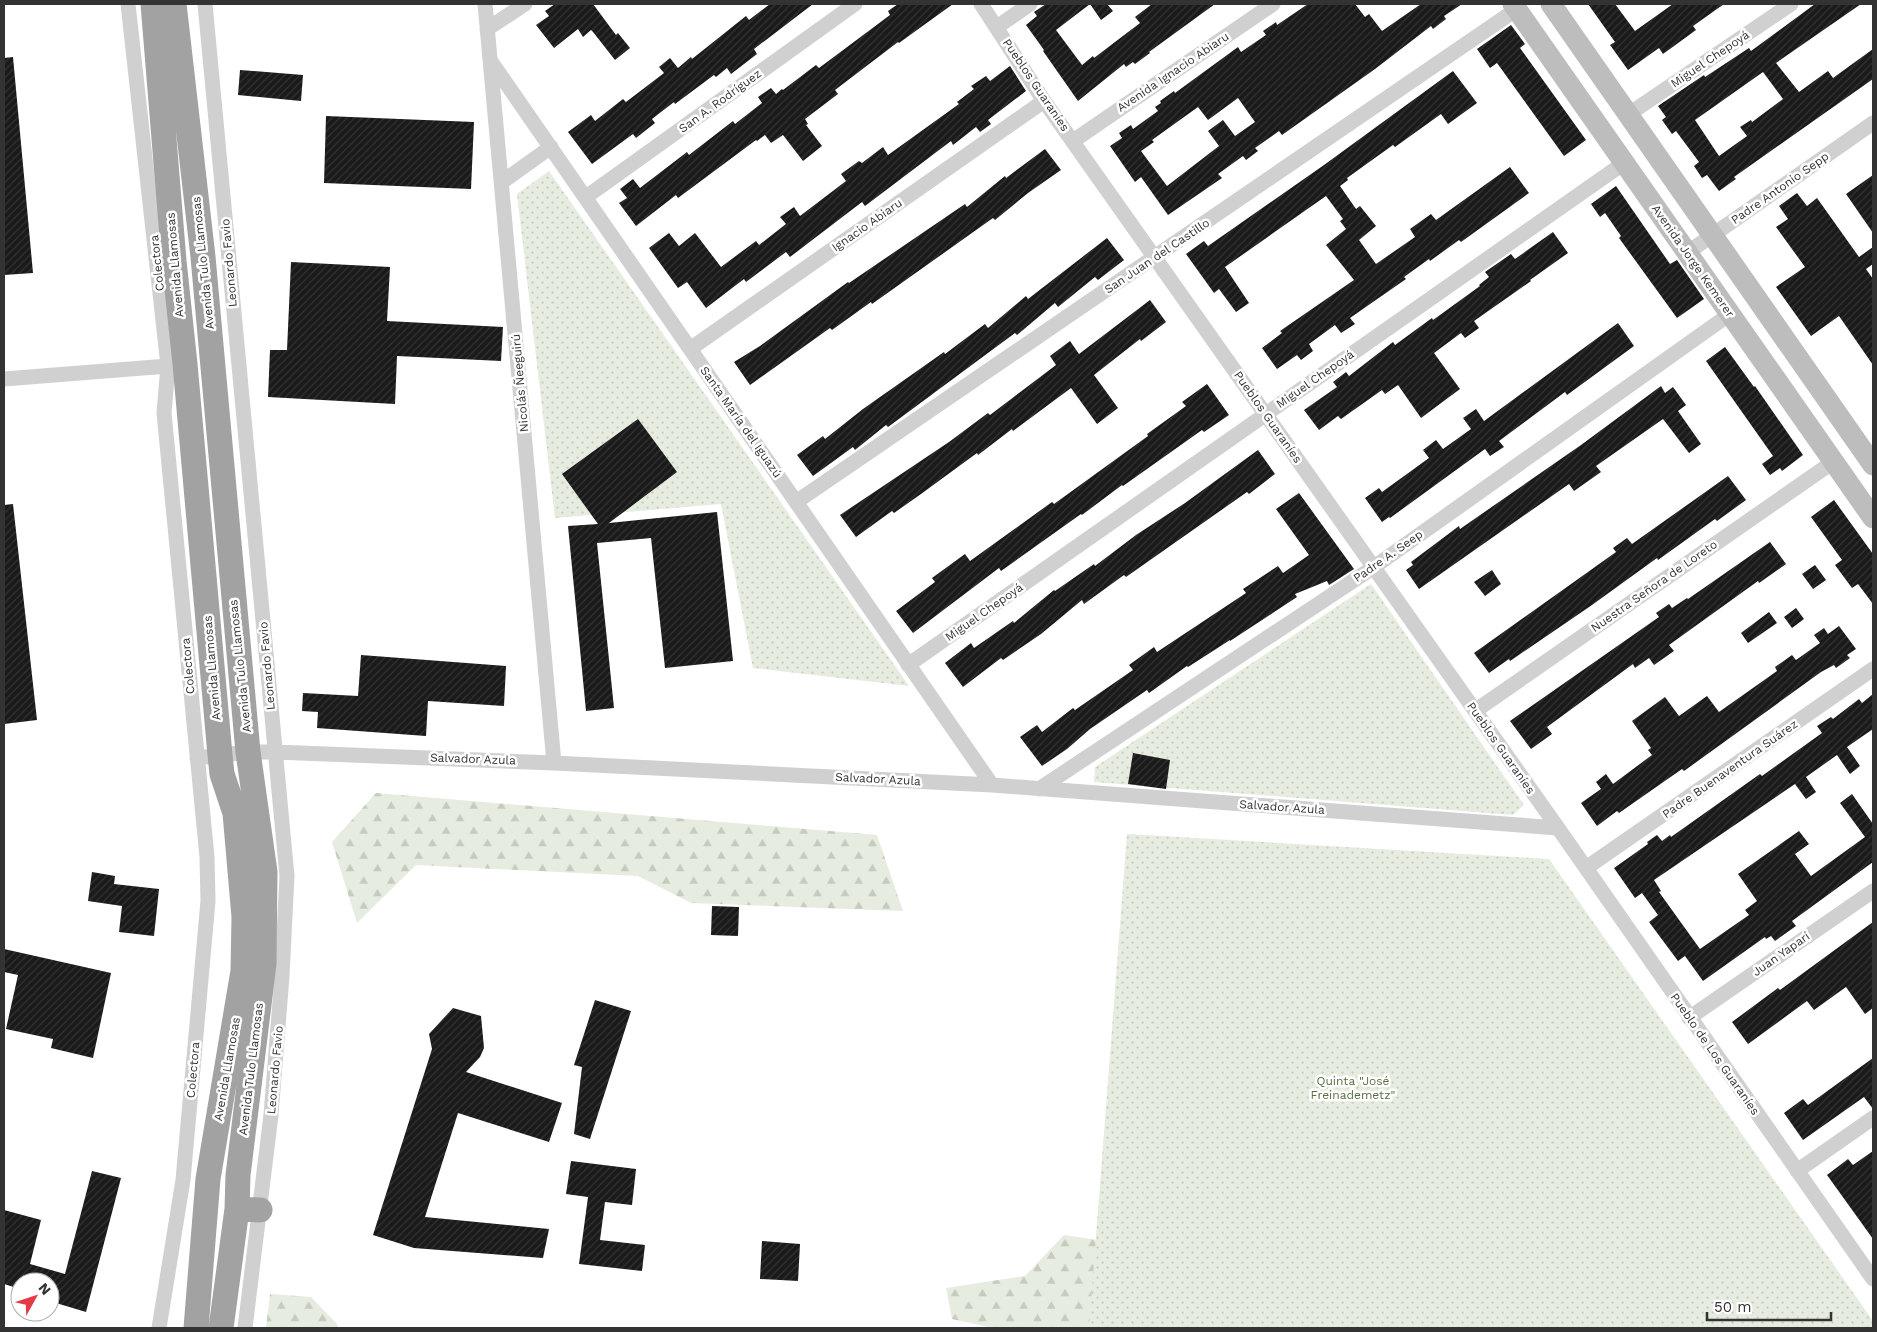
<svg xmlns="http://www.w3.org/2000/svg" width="1877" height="1332" font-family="'Work Sans',sans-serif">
	<defs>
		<pattern id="forest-firs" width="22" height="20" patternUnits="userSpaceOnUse" patternTransform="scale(1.25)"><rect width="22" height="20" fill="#e6ecdf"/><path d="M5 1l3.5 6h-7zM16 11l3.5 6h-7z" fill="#c6cbc0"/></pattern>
		<pattern id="park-dots" width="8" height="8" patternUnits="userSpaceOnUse" patternTransform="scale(1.25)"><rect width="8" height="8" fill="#e6ecdf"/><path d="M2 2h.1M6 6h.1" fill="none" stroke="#c6cbc0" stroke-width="1.8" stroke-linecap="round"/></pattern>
		<pattern id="building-hatch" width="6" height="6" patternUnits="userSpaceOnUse" patternTransform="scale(1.25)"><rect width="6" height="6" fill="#1a1a1a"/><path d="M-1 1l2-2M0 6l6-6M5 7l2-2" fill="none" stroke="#333"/></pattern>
	</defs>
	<rect width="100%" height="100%" fill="#fff"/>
	<path fill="url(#forest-firs)" d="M376 793 877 835 903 911 691 903 638 876 416 865 357 923 332 842Z
		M1064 1235 1124 1244 1242 1328H993L952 1319 946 1288 1025 1276Z
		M270 1294 311 1297 337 1324 338 1328H266Z"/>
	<path fill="url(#park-dots)" d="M549 171 909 686 753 668 721 504 555 518 517 194Z
		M1371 584 1524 805 1513 815 1094 782 1095 767Z
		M1127 834 1549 859 1873 1321V1328H1089Z"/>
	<path fill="url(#building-hatch)" fill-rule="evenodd" d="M555 4H593L616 35 618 33 630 48 615 60 593 32 591 30 583 37 578 29 554 48 536 25 549 16 545 11Z
		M770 4H813L754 49 757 54 731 74 727 68 716 77 714 75 675 104 674 102 652 119 655 123 636 138 633 134 592 164 568 132 591 115 595 121 623 99 626 102 664 73 659 67 670 58 678 68 691 57 692 59 746 16 749 20Z
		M898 4H953L899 43 898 42 835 90 838 94 805 119 808 124 806 125 822 146 803 161 783 135 771 143 765 135 757 141 756 140 678 198 676 195 636 226 619 203 627 198 620 189 633 179 640 188 687 152 689 155 733 121 735 124 762 103 758 97 771 88 776 94 782 89 783 90 816 65 819 68 890 15 888 11Z
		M1046 4H1107L1113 11 1101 20 1090 4 1056 30 1082 65 1093 56 1094 58 1140 23 1135 17 1152 4H1215L1149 52 1150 53 1135 64 1133 62 1126 67 1124 64 1078 101 1043 51 1044 50 1026 25 1037 16 1034 12Z
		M1308 4H1355L1365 17 1369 14 1382 31 1421 4H1462L1444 16 1446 19 1433 29 1431 26 1375 69 1282 135 1279 131 1255 148 1258 151 1246 160 1243 156 1218 174 1222 178 1168 215 1141 177 1135 182 1110 146 1122 138 1119 133 1131 125 1133 129 1158 111 1155 107 1161 103 1160 101 1174 91 1175 93 1238 47 1241 52 1266 35 1263 31 1276 22 1277 25ZM1238 98 1255 122 1235 136 1223 120 1208 131 1219 146 1167 186 1141 151 1154 142 1152 140 1198 107 1208 120Z
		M1588 4H1615L1635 31 1673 4H1724L1693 26 1696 30 1663 54 1659 48 1628 70 1610 45 1615 42Z
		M1815 4H1861L1776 63 1799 92 1828 71 1833 78 1873 49V79L1734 177 1736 179 1719 191 1707 175 1702 178 1694 166 1699 162 1676 131 1672 134 1662 120 1666 117 1658 106 1704 75 1705 77 1749 48 1751 51ZM1763 72 1783 99 1752 122 1751 120 1740 127 1747 136 1719 156 1695 120Z
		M1511 25 1525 44 1520 48 1586 140 1564 156 1497 63 1490 68 1477 49Z
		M13 57 33 273 4 275V58Z
		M1010 66 1026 91 988 120 991 124 980 132 976 127 953 145 951 141 865 206 862 202 790 257 786 252 746 282 744 279 706 308 687 282 678 288 649 248 669 233 679 246 695 233 721 267 756 241 759 245 786 224 780 217 794 207 800 216 846 181 841 174 859 161 862 163 883 147 888 155 959 104 957 102 974 89 971 86 986 76 990 81Z
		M240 70 303 75 301 101 238 95Z
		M1453 71 1477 103 1448 124 1441 114 1395 147 1393 145 1347 178 1348 180 1340 186 1356 209 1360 206 1376 226 1359 240 1376 264 1415 237 1410 229 1431 214 1436 220 1510 167 1529 193 1461 242 1459 240 1430 261 1429 259 1404 277 1406 279 1350 318 1355 324 1341 333 1335 325 1309 344 1313 351 1301 360 1297 355 1277 369 1262 348 1282 333 1280 331 1354 280 1326 245 1346 229 1340 221 1343 219 1326 196 1225 267 1249 303 1236 312 1219 289 1214 293 1186 254 1204 241 1208 246 1324 165Z
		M326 116 474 122 471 189 324 183Z
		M1045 149 1061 170 1028 193 995 220 993 218 872 304 871 302 832 330 830 328 750 385 734 362 760 346 848 282 849 283 965 204 967 207 1005 176 1006 178Z
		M1873 175V233L1846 194Z
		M1616 186 1670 264 1677 260 1704 299 1677 318 1619 238 1621 236 1605 213 1600 217 1591 204Z
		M1797 193 1807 206 1817 198 1859 257 1873 247V264L1866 269 1873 279V365L1839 316 1811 336 1776 287 1805 267 1776 227 1788 219 1779 206Z
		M1553 232 1568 253 1530 280 1531 281 1474 321 1479 328 1465 338 1461 333 1434 353 1460 389 1421 418 1398 385 1385 394 1382 390 1341 419 1338 416 1319 430 1304 410 1337 387 1333 382 1346 372 1349 376 1393 342 1395 345 1432 318 1433 320 1480 286 1479 285 1489 277 1485 272 1511 254 1515 259Z
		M1107 238 1124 260 1098 280 1095 277 1058 307 1055 303 1017 335 1015 333 888 427 886 425 855 450 853 447 813 476 797 455 823 436 825 439 863 409 944 352 945 354 985 324 988 328 1026 296 1028 299Z
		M291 262 390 267 387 321 503 327 501 361 397 356 395 404 268 397 270 350H287Z
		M1150 300 1166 322 1141 341 1140 339 1094 375 1118 408 1097 424 1071 388 1013 431 1012 429 978 455 977 453 921 494 894 513 892 511 856 537 840 515 949 442 988 413 990 415 1056 365 1050 356 1070 341 1079 354Z
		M1618 323 1634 346 1567 395 1565 392 1499 441 1504 447 1490 456 1485 449 1390 518 1389 517 1382 522 1365 498 1379 488 1382 492 1429 458 1423 450 1436 440 1443 449 1471 429 1463 418 1476 409 1484 421Z
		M1725 347 1754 387 1755 386 1803 455 1782 471 1780 468 1770 475 1762 464 1773 456 1706 361Z
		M1207 384 1229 415 1204 432 1202 430 1123 486 1122 485 1082 515 1081 514 1001 571 999 568 913 633 896 611 935 582 932 578 965 554 970 561 1052 502 1054 504 1148 436 1147 434 1186 406 1182 402Z
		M1661 386 1665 393 1673 387 1686 405 1678 411 1701 444 1689 453 1663 419 1596 466 1601 472 1574 491 1569 484 1419 589 1406 570 1413 565 1411 562 1459 526 1460 529 1581 445Z
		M638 419 677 472 609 523 717 512 733 661 665 668 651 538 597 543 614 708 586 711 568 526 598 524 562 474Z
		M1258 450 1275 474 1249 494 1247 492 1126 577 1124 575 1084 604 1082 600 1041 634 1003 660 1001 658 963 687 945 663 971 643 974 648 1013 621 1014 623 1054 590 1055 591 1094 564 1095 566 1136 535 1185 503Z
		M1728 476 1746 500 1717 521 1715 519 1658 560 1657 558 1592 605 1510 661 1509 659 1489 673 1474 653 1616 552 1613 548 1627 538 1632 544Z
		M1299 493 1354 569 1329 585 1327 581 1295 594 1297 597 1230 641V640L1188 667 1187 666 1149 693 1147 690 1090 729 1067 749 1042 766 1020 737 1037 725 1042 732 1073 708 1075 710 1133 670 1129 665 1154 647 1157 652 1246 593 1243 589 1278 566 1283 573 1309 555 1276 509Z
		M1834 500 1873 554V604L1858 584 1852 588 1835 565 1842 560 1811 517Z
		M13 504 37 720 4 724V505Z
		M1770 542 1786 564 1759 583 1758 581 1669 645 1674 651 1654 665 1649 658 1635 668 1633 664 1547 727 1552 734 1531 749 1510 721 1659 617 1656 613 1669 604 1672 608 1687 598 1688 599Z
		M1815 565 1826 580 1813 589 1802 574Z
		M1492 570 1501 584 1485 596 1474 582Z
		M1796 608 1804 619 1792 628 1784 617Z
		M1769 612 1777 623 1748 643 1741 633Z
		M1839 626 1856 649 1847 655 1850 658 1836 668 1834 665 1821 672 1684 771 1682 769 1619 813 1617 811 1597 826 1581 803 1601 789 1596 782 1606 774 1613 784 1652 755 1648 750 1651 748 1632 721 1665 697 1679 716 1707 696 1719 712 1777 671 1775 667 1792 655 1796 660 1820 643 1814 635 1824 628 1828 634Z
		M361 655 506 666 504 706 428 701 426 736 317 728 318 712 302 711 303 693 358 696Z
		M1873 694V729L1847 747 1860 766 1850 774 1837 755 1806 777 1816 792 1806 799 1795 784 1654 880 1661 891 1659 892 1700 949 1749 915 1745 910 1757 901 1738 874 1799 831 1809 844 1795 854 1811 876 1865 837 1840 803 1852 794 1873 824V862L1792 921 1796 926 1775 941 1771 936 1766 939 1765 937 1703 981 1685 956 1678 961 1649 922 1658 915 1642 893 1635 898 1614 868 1648 844 1647 842 1657 835 1662 841 1670 835 1671 837 1760 774 1762 776 1822 733 1817 726 1831 717 1833 719 1859 699 1862 703Z
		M1133 753 1170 760 1166 789 1128 784Z
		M92 872 115 876 114 884 159 889 154 936 119 932 122 906 88 901Z
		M712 906 739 907 738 936 711 935Z
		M1873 922V1008L1865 1014 1846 987 1814 1010 1807 1001 1748 1044 1732 1022 1778 988 1780 990Z
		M4 949 111 973 93 1058 51 1048 53 1039 6 1029 18 975 4 972Z
		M595 1000 631 1011 590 1139 574 1134 582 1067 574 1065Z
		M453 1008 481 1016 484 1048 480 1057 466 1072 562 1103 549 1142 458 1113 425 1217 549 1229 543 1258 414 1248 373 1235 432 1049 429 1034Z
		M1873 1058V1109L1864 1097 1803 1140 1784 1113 1803 1099 1808 1105Z
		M1873 1151V1239L1827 1175 1848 1159 1853 1165Z
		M571 1161 636 1169 632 1205 605 1202 600 1240 645 1245 642 1271 579 1264 588 1197 566 1194Z
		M92 1171 121 1178 86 1312 56 1303 58 1293 50 1291V1282H20V1289L4 1284V1210L41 1220 30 1264 65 1274Z
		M762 1241 800 1244 798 1281 760 1279Z"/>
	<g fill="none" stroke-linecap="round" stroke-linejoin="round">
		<path stroke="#d0d0d0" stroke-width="15" d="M128 4 168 366 164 413 207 857 208 901 183 1180 159 1328
			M205 4 287 876 282 976 271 1115 245 1328
			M485 4 554 763
			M981 4 1044 101 1558 828 1873 1279
			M997 27 1030 4
			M487 29 525 4
			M490 60 992 785
			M1629 114 1791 4
			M1073 141 1273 4
			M502 182 551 147
			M586 197 855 4
			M1687 253 1873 123
			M690 349 1044 101
			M4 379 168 366
			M796 502 1517 9
			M908 665 1624 163
			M1475 711 1833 462
			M197 758 248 752H275L554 763 992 785 1558 828
			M1039 789 1374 567 1730 314
			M1586 868 1873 669
			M1689 1018 1873 891
			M1797 1171 1873 1118"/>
		<path stroke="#bdbdbd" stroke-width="21" d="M1513 4 1873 518
			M1551 4 1873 465"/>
		<path stroke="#a2a2a2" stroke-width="25" d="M153 4 174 261 185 364 220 755 222 774 235 813 244 917 243 971 208 1179 196 1328
			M174 4 203 257 248 752 265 872 264 964 238 1175 237 1209 221 1328
			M237 1209 260 1210"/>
	</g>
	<g text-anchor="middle" stroke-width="5" stroke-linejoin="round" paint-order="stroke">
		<g font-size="12" fill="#333" stroke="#fff">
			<text transform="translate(1710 59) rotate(-34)" y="4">Miguel Chepoyá</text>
			<text transform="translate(1173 72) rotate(-34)" y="4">Avenida Ignacio Abiaru</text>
			<text transform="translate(1036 85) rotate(56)" y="4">Pueblos Guaraníes</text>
			<text transform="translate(720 101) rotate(-36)" y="4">San A. Rodríguez</text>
			<text transform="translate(1780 188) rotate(-35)" y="4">Padre Antonio Sepp</text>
			<text transform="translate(867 225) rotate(-35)" y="4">Ignacio Abiaru</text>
			<text transform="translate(1157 256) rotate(-34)" y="4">San Juan del Castillo</text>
			<text transform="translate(1693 261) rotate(55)" y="4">Avenida Jorge Kemerer</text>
			<text transform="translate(157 263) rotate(-96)" y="4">Colectora</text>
			<text transform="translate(203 263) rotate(-96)" y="4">Avenida Tulo Llamosas</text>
			<text transform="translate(229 263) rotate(-95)" y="4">Leonardo Favio</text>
			<text transform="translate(175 265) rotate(-95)" y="4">Avenida Llamosas</text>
			<text transform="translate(1315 379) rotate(-35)" y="4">Miguel Chepoyá</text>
			<text transform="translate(520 383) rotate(-95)" y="4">Nicolás Ñeeguirú</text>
			<text transform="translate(1268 417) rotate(55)" y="4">Pueblos Guaraníes</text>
			<text transform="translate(741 422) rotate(55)" y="4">Santa María del Iguazú</text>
			<text transform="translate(1388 556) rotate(-35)" y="4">Padre A. Seep</text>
			<text transform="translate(1654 586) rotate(-35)" y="4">Nuestra Señora de Loreto</text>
			<text transform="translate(984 612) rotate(-35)" y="4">Miguel Chepoyá</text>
			<text transform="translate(188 666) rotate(-95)" y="4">Colectora</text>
			<text transform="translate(240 666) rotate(-96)" y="4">Avenida Tulo Llamosas</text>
			<text transform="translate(267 666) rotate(-95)" y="4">Leonardo Favio</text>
			<text transform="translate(212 668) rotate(-95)" y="4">Avenida Llamosas</text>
			<text transform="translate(1501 748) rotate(55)" y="4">Pueblos Guaraníes</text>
			<text transform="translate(473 759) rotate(2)" y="4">Salvador Azula</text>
			<text transform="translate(1730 769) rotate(-35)" y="4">Padre Buenaventura Suárez</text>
			<text transform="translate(878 779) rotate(3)" y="4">Salvador Azula</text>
			<text transform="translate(1282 807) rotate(4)" y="4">Salvador Azula</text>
			<text transform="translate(1781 954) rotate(-35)" y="4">Juan Yaparí</text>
			<text transform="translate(1715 1054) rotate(55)" y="4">Pueblo de Los Guaraníes</text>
			<text transform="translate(227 1069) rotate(-80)" y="4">Avenida Llamosas</text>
			<text transform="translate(251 1069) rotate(-83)" y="4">Avenida Tulo Llamosas</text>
			<text transform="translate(193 1070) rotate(-85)" y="4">Colectora</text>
			<text transform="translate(275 1070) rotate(-85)" y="4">Leonardo Favio</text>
		</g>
		<g font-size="12" fill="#56703f" stroke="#fff">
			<text x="1353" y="1085">Quinta "José<tspan x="1353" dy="14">Freinademetz"</tspan></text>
		</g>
	</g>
	<rect width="1877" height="1332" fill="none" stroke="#333333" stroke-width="10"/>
	<g transform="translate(35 1297) rotate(50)"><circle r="24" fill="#ffffff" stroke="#adadad"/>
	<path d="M0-4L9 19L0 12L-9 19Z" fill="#e63946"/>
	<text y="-8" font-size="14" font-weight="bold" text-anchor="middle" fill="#333333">N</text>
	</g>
	<path d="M1707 1312v8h124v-8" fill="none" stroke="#333333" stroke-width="2.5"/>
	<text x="1714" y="1312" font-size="15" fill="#333333" stroke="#ffffff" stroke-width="4" paint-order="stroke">50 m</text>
</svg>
